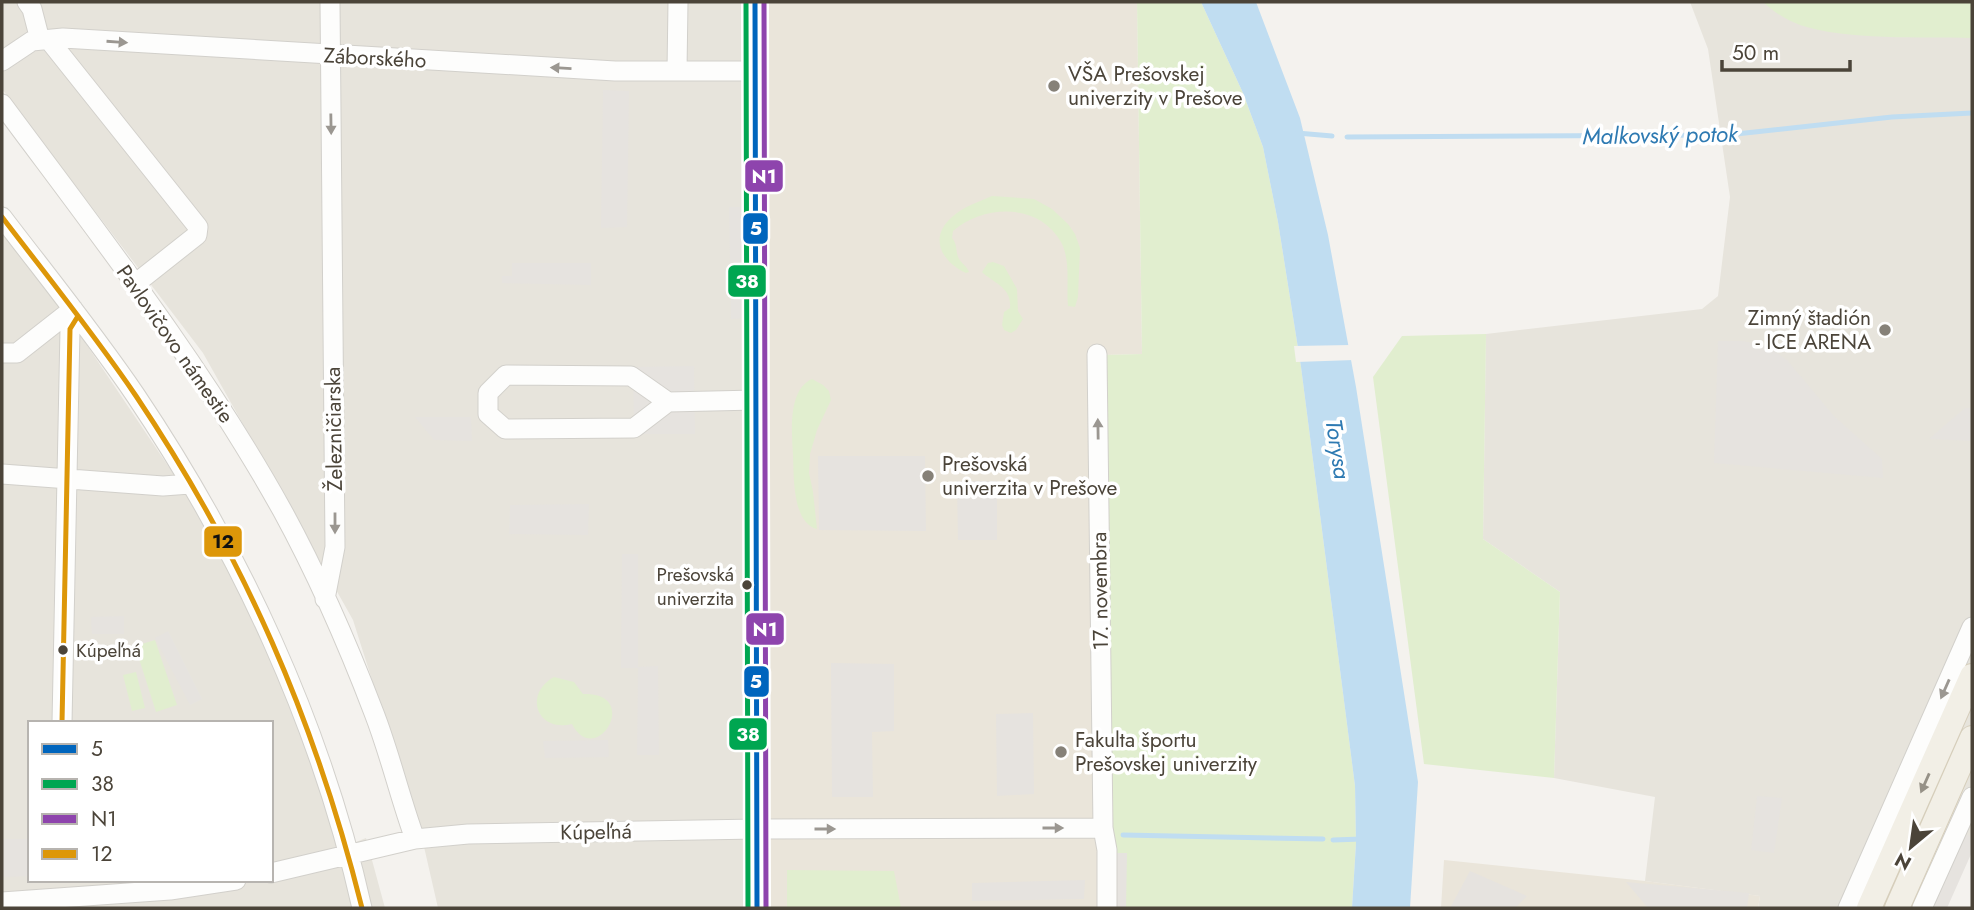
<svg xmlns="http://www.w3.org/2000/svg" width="1974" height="910" font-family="Jost,sans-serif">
	<rect width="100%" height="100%" fill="#f4f2ee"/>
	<path fill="#e7e4dc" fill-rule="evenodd" d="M2 2H751L757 908H438L422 838 353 620 203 353 2 89Z
		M1690 2H1972V843H1933L1905 908H1758L1760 896 1645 881 1655 797 1554 778 1560 592 1483 539 1486 334 1702 309 1718 296 1730 197 1708 49Z
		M2 229 72 323 191 500 268 636 346 846 366 838 385 908H2ZM30 723H271V880H30Z"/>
	<path fill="#eae5da" d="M751 2H1137L1142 354 1104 355 1098 908H757Z
		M1444 860 1645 881 1760 896 1758 908H1441Z"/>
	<path fill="#e1eecf" d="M1137 2H1201L1243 93 1263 147 1278 222 1301 367 1355 786 1356 843 1352 908H1098L1103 355 1142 354Z
		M1763 2H1972V38C1925 37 1843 40 1800 25 1786 20 1774 12 1763 2Z
		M992 196 1034 199 1052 209 1068 224 1075 234 1080 248 1078 297 1075 307 1068 306C1066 286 1071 261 1061 242 1039 203 985 204 953 231L952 238C958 245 955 251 959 259 962 264 967 266 969 272L966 273C942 262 928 238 952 217 963 207 978 202 992 196Z
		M993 262 1004 266 1017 289 1018 311 1023 319 1016 330 1011 333 1004 330 1002 325 1004 312 1010 308C1012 287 993 283 982 272L988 263Z
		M1486 334 1483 539 1560 592 1554 778 1424 764 1373 377 1402 336Z
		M812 379 823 385 829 391 831 400 817 430 810 454 809 473 813 492 817 529C792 523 794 475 793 455 792 434 787 390 812 379Z
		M155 640 177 705 156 712 135 646Z
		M136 672 145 708 132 711 123 675Z
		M554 677 574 682 583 694C643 692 596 770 572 724 537 733 523 694 554 677Z
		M787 870 894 871 901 908H787Z"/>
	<path fill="#e6e3df" d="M603 90 629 91 627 227 601 228Z
		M729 207H751V318L731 319Z
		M512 263H591V285L502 283V276H512Z
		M1718 341H1742L1765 345 1787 360 1834 416 1882 459 1883 478 1714 463Z
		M694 366 695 434H634L633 367Z
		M1965 408H1972V441L1929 439Z
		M415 417H471L472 441 434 440Z
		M818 456H925L926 531 819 530Z
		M957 481H997V540H958Z
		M589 504 588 535 509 534 510 505Z
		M622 554H638V667L658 666 659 755H637L638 668H621Z
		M124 616V634H92L91 617Z
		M168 631 202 699 190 705 155 638Z
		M831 663 894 664V731L872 732 873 797H832Z
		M1033 713 1034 794 997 796 996 714Z
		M608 740 609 757 545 758 543 741Z
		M1757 796 1782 798 1774 853 1751 850Z
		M1959 831 1972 837V852L1947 908H1933L1925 905Z
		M2 839H30V876L2 877Z
		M1114 853H1127L1126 908H1113Z
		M1470 871 1527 896 1515 908H1450Z
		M1085 880 1084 899 972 901V883Z
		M1626 882 1749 893 1747 908H1648Z"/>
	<path fill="#c0ddf1" d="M1201 2H1256L1300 118 1328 235 1356 387 1418 782 1410 908H1352L1356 843 1355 786 1301 367 1278 222 1263 147 1243 93Z"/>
	<path fill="#f4f2ee" d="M1351 345 1354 360 1296 362 1294 346Z"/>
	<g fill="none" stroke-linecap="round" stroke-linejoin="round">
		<path stroke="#c0ddf1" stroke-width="5" d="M1297 133 1332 136
			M1347 137 1727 135 1892 117 1972 113
			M1123 835 1323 839
			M1333 840 1362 839"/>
		<defs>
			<path id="minor" d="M27 2 32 9 40 40
				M755 2 757 908
				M49 40 198 227 197 235 135 284
				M2 61 32 41 63 38 615 71H755
				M677 71 678 2
				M2 104C100 236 202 366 282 510 317 574 348 645 374 713 390 754 400 798 415 839
				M2 217C47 276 94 334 136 396 240 551 321 725 362 908
				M2 353H17L73 309
				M668 402 631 376 506 375 488 393V414L505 429 634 428 668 402 756 400
				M2 474 163 486 190 484
				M325 599 335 547 330 2
				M62 723 70 329 78 316
				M1103 828 1107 850V908
				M271 873 415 839 468 834 757 829 1103 828 1097 354
				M2 902 170 890 236 880
				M1848 908 1972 627
				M1922 908 1972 797"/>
			<path id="major" d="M1869 908 1972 676
				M1897 908 1972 738"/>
		</defs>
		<use href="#minor" stroke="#d2d0cb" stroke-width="21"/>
		<use href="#major" stroke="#d6cebb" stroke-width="26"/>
		<use href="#minor" stroke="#fdfdfc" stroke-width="19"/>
		<use href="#major" stroke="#f2efe6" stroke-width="24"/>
		<defs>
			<path id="bus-1" d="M755 2 757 908"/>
			<path id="bus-2" d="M746 2 748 908"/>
			<path id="bus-3" d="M764 2 766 908"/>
			<path id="bus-4" d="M2 217C47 276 94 334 136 396 244 557 315 720 362 908
				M62 723 70 329 78 316"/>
		</defs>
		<use href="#bus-1" stroke="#fff" stroke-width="10"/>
		<use href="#bus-2" stroke="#fff" stroke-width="10"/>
		<use href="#bus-3" stroke="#fff" stroke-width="10"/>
		<use href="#bus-4" stroke="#fff" stroke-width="10"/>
		<use href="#bus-1" stroke="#0065bd" stroke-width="5"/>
		<use href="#bus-2" stroke="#00a651" stroke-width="5"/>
		<use href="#bus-3" stroke="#8e44ad" stroke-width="5"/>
		<use href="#bus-4" stroke="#dd9709" stroke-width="5"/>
	</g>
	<defs><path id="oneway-solid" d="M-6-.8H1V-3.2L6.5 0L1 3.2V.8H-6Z" transform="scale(1.75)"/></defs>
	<g fill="#9b9791">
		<use href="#oneway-solid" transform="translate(117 42) rotate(4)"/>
		<use href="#oneway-solid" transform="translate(561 68) rotate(-177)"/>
		<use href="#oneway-solid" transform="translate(331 124) rotate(89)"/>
		<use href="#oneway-solid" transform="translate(1098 429) rotate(-91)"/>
		<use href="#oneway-solid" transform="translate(335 523) rotate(90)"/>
		<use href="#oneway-solid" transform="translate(1945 689) rotate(114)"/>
		<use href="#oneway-solid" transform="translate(1053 828)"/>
		<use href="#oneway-solid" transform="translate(825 829)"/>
	</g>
	<use fill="#969187" href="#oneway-solid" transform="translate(1925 783) rotate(114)"/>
	<g fill="#868178" stroke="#fff" stroke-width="2.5">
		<circle cx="1054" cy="86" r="7"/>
		<circle cx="1885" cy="330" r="7"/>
		<circle cx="928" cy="476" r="7"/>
		<circle cx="1061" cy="752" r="7"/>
	</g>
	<g fill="#4b4439" stroke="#fff" stroke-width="2.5">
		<circle cx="747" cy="585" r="6"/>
		<circle cx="63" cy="650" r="6"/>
	</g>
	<g text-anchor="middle" stroke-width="7" stroke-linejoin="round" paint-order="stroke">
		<g font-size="19" fill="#4b4439" stroke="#fff" text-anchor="end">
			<text x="734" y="581">Prešovská<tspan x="734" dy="24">univerzita</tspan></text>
			<text x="76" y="657" text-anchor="start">Kúpeľná</text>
		</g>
		<g font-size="21" fill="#4b4439" stroke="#fff">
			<text transform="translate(375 58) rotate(3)" y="7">Záborského</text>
			<text transform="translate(175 344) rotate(55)" y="7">Pavlovičovo námestie</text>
			<text transform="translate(334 429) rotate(-91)" y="7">Železničiarska</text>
			<text transform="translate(1100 591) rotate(-91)" y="7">17. novembra</text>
			<text transform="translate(596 832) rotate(-1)" y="7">Kúpeľná</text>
		</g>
		<g font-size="21" fill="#4b4439" stroke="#fff" text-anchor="start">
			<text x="1068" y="81">VŠA Prešovskej<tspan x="1068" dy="24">univerzity v Prešove</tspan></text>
			<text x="1871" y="325" text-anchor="end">Zimný štadión<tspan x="1871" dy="24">- ICE ARENA</tspan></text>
			<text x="942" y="471">Prešovská<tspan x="942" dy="24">univerzita v Prešove</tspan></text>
			<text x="1075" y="747">Fakulta športu<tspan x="1075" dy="24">Prešovskej univerzity</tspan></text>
		</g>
		<g font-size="23" font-style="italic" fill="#2e7ab2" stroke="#fff">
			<text transform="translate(1660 135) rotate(-1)" y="8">Malkovský potok</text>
			<text transform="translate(1338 449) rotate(81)" y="8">Torysa</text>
		</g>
	</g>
	<g stroke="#fff" stroke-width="2.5">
		<rect x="744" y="159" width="40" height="34" rx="7" fill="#8e44ad"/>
		<rect x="742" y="212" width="27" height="33" rx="7" fill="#0065bd"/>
		<rect x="727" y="264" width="40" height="34" rx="7" fill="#00a651"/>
		<rect x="203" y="525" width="40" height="33" rx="7" fill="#dd9709"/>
		<rect x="745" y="612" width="40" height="34" rx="7" fill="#8e44ad"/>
		<rect x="743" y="665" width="27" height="33" rx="7" fill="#0065bd"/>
		<rect x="728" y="717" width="40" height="34" rx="7" fill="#00a651"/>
	</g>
	<g font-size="19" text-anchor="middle" font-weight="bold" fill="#fff">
		<text x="764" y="183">N1</text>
		<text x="756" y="235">5</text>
		<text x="747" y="288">38</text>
		<text x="765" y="636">N1</text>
		<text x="756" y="688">5</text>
		<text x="748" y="741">38</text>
	</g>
	<g font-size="19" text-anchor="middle" font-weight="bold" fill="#111">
		<text x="223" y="548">12</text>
	</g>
	<rect width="1974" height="910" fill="none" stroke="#4b4439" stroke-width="7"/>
	<rect x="28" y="721" width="245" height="161" fill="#ffffff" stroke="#b7b4b0" stroke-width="2"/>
	<rect x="42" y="744" width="35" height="10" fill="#0065bd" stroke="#b7b4b0" stroke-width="2"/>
	<text x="91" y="756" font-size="21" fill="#4b4439">5</text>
	<rect x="42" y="779" width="35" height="10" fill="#00a651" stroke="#b7b4b0" stroke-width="2"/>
	<text x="91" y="791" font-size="21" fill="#4b4439">38</text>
	<rect x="42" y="814" width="35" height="10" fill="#8e44ad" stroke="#b7b4b0" stroke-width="2"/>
	<text x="91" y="826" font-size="21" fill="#4b4439">N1</text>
	<rect x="42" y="849" width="35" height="10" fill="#dd9709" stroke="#b7b4b0" stroke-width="2"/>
	<text x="91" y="861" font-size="21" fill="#4b4439">12</text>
	<g transform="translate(1911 847) rotate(209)" stroke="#ffffff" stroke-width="5" paint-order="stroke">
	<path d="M0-5L12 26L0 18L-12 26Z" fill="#4b4439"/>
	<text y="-10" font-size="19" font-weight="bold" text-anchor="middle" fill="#4b4439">N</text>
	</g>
	<path d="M1722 60v10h128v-10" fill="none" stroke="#4b4439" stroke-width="3.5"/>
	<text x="1732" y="60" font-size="21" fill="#4b4439" stroke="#ffffff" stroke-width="5" paint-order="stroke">50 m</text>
</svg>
